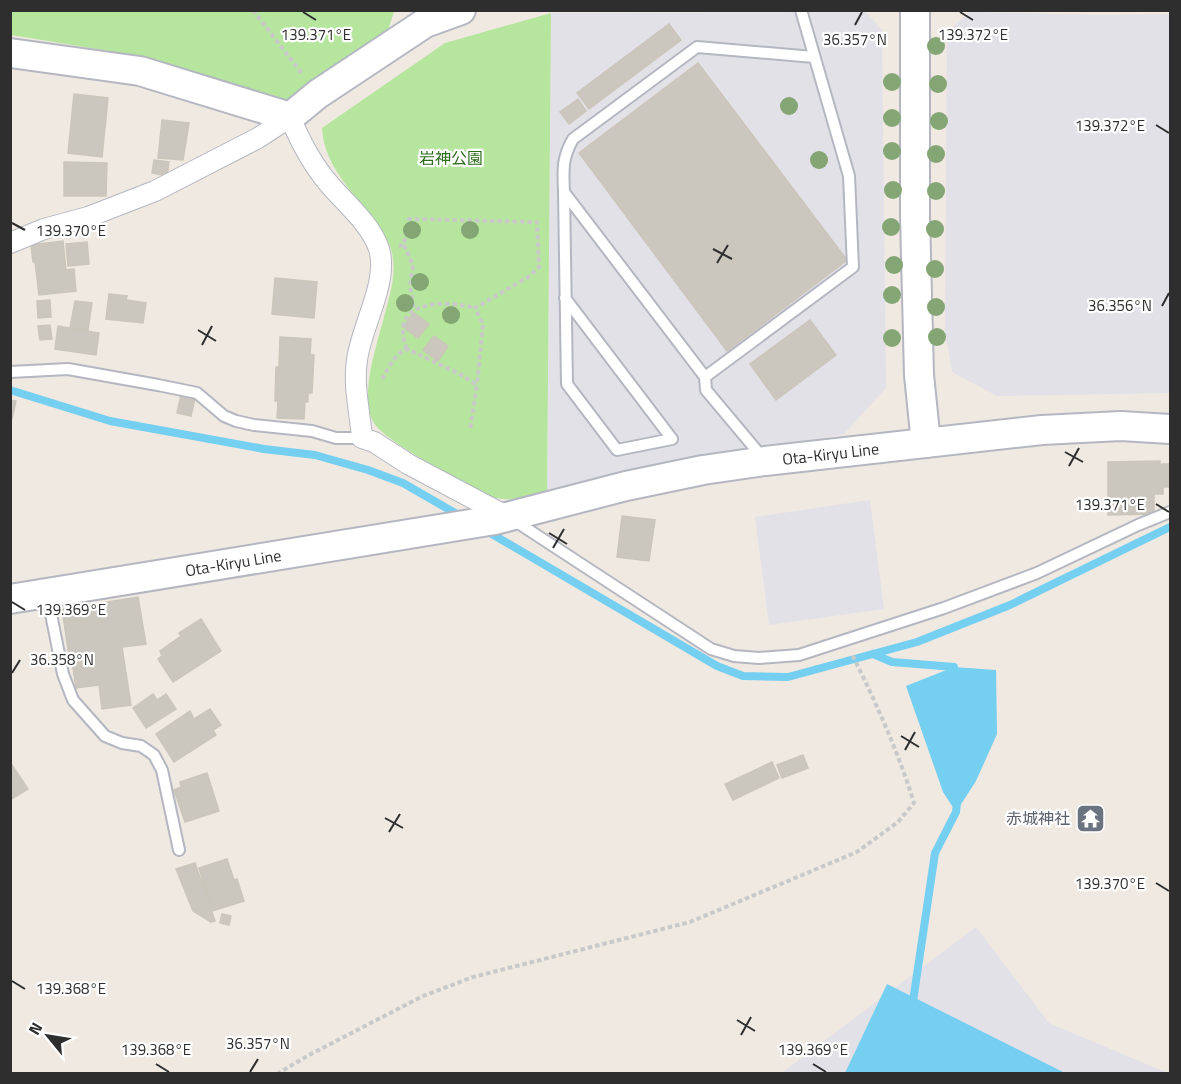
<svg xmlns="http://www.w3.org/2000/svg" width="1181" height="1084" font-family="'Titillium Web','Noto Sans JP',sans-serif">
	<rect width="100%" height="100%" fill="#efe9e1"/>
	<path fill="#e3e1e8" d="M866 12 882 30 886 388 844 434 547 494 551 13Z
		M969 12 1103 15 1170 14V393L997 396 952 372 945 331 947 32Z
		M870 500 884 609 769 625 755 517Z
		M976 927 1049 1023 1170 1074H780Z"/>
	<path fill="#b6e59e" d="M392 10 394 12 388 30 293 102 278 103 140 56 11 35 10 11Z
		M551 13 547 494 515 500 494 498C469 485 386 443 374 423 359 398 376 347 383 321 389 297 398 274 391 249 389 242 383 235 379 229 359 196 324 170 322 128L445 43Z"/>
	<path fill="#75cff0" d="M954 667 996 670 997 734 976 781 956 812 943 792 906 686Z
		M887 984 1065 1073H845Z"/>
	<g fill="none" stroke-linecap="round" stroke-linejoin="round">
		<path stroke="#75cff0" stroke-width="8" d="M10 390 110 421 264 449 315 455 368 470 403 483 462 517
			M485 530 717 666 743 676 788 677 917 642 1010 605 1170 527
			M873 654 892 662 954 667V676
			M912 1008 935 853 956 812 957 802"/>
	</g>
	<path fill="#cbc7bf" stroke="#cbc5ba" stroke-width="1.5" d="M669 24 681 40 589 109 577 93Z
		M698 63 847 260 727 351 579 153Z
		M74 94 108 98 102 157 68 153Z
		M578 99 586 111 569 124 560 112Z
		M162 120 189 123 183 160 158 158Z
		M154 160 169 162 167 176 152 173Z
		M64 162 107 163 106 196H64Z
		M63 241 66 270 74 269 76 291 39 295 35 262H33L31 245Z
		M87 242 89 264 68 266 66 244Z
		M275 278 317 282 314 318 272 314Z
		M109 294 127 296 126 300 146 303 143 323 106 319Z
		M50 300 51 317 38 318 37 301Z
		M75 301 92 303 88 330 70 328Z
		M414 313 429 324 418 338 403 327Z
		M810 320 836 355 776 400 750 364Z
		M50 325 52 339 40 340 38 326Z
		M58 326 99 333 96 355 55 349Z
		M434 336 448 346 438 361 423 350Z
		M280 337 311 339 310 355H314L312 393H308V402H305L304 419 277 418 278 401H275L276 367H279Z
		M181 395 195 398 191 416 177 413Z
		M10 400 16 401 12 419 10 418Z
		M1170 450V487H1163V494H1154V514L1108 515V462L1160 461V464H1170Z
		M622 516 655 520 649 561 617 557Z
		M138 597 146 644 122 647 131 705 102 709 99 685 76 688 71 655 69 656 62 609Z
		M201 619 221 651 173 682 158 659 162 656 160 651 181 636 179 633Z
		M153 694 157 700 166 694 176 709 146 728 133 708Z
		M210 709 221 725 213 730 216 735 174 762 156 734 190 711 194 719Z
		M803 755 808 768 782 778 777 765Z
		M10 762 28 789 10 800Z
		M772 762 779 778 733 800 725 784Z
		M207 773 219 811 185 822 174 790 181 787 180 782Z
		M227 859 234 880 237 879 244 901 212 911 199 868Z
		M195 863 215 921 211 922 193 911 176 869Z
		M222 914 231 916 229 925 220 923Z"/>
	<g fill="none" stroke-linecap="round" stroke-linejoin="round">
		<defs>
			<path id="lane" d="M801 10 849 176 853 267 705 377 564 192C563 170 562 158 573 139L697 47 814 57
				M564 192 567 384 617 450 672 439 565 298
				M10 372 68 369 158 385 197 393 224 416 236 421 254 425 312 431 336 438H362
				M705 377 706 390 763 458
				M512 519 711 649 734 656 759 658 799 655 944 608 1037 573 1138 525 1170 512
				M47 594 63 674 73 700 105 736 122 743 141 746 154 755 162 770 179 850"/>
			<path id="street" d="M10 243 44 229 88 217 155 191 258 138 290 117C300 141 311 163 329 184 345 203 371 224 379 249 389 282 361 327 357 360 353 386 360 412 362 438L374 442 408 464 508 517"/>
			<g id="secondary">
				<path d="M915 10V216L919 375 926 443"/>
				<path d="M10 53 140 71 290 117 318 94 425 23 461 10"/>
				<path id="s1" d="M10 599 495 520 626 486 703 470 765 461 1042 430 1121 426 1170 429"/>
			</g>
		</defs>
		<use href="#lane" stroke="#b4b7c1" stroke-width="14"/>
		<use href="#street" stroke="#b4b7c1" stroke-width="22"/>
		<use href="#secondary" stroke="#b4b7c1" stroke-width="32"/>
		<path stroke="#c9c9c9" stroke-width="4" stroke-dasharray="4.5 3" stroke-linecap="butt" d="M253 10 303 75
			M404 245 413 265 410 286 414 310
			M399 246 404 245 409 219 537 222 539 267 530 276 475 308 483 324 477 385
			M407 349C387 301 443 299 475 308
			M382 379C389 368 394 354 407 349L460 374 477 385 470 430
			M277 1074 309 1055 423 996 473 977 690 922 857 852 898 822 914 803C898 751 876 703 852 654"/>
		<use href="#lane" stroke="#fff" stroke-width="10"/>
		<use href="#street" stroke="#fff" stroke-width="20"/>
		<use href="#secondary" stroke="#fff" stroke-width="28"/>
	</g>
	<g fill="#84a574">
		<circle cx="936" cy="46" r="9"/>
		<circle cx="892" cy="82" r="9"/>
		<circle cx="938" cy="84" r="9"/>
		<circle cx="789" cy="106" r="9"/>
		<circle cx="892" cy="118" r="9"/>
		<circle cx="939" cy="121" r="9"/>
		<circle cx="892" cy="151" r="9"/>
		<circle cx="936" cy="154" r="9"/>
		<circle cx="819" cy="160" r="9"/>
		<circle cx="893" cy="190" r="9"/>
		<circle cx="936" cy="191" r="9"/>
		<circle cx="891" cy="227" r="9"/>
		<circle cx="935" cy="229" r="9"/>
		<circle cx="412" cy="230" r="9"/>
		<circle cx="470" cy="230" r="9"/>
		<circle cx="894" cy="265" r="9"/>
		<circle cx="935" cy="269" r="9"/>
		<circle cx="420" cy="282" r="9"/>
		<circle cx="892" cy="295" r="9"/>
		<circle cx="405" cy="303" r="9"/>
		<circle cx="936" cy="307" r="9"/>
		<circle cx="451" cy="315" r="9"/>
		<circle cx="937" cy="337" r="9"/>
		<circle cx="892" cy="338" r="9"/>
	</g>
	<path fill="none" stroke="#2e2e2e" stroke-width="2" d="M303 12 316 20M960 12 973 20M855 25 862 12M1156 125 1169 133M12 223 25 230M713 249 732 259M717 263 728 245M1162 306 1169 293M198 330 216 341M202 345 212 326M1065 452 1083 462M1069 466 1079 448M1156 504 1169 512M549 533 567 544M553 548 564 529M12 602 25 610M12 673 20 660M901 736 919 747M905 750 915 732M385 818 403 828M389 832 400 814M1156 883 1169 891M12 981 25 989M737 1020 755 1031M741 1035 751 1017M156 1064 169 1072M813 1064 826 1072M250 1072 258 1059"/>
	<defs>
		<symbol id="temple-square" viewBox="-11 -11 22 22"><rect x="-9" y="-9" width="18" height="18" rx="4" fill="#6b7280" stroke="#fff"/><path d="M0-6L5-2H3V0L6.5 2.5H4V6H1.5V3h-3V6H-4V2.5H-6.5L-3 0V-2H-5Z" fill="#fff"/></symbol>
	</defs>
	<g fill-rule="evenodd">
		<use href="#temple-square" x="1074" y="802" width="33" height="33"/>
	</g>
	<g text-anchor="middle" stroke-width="4.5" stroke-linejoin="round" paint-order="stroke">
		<g font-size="16" fill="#2c6e1b" stroke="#fff">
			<text x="451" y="164">岩神公園</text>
		</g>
		<g font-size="16" fill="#2e2e2e" stroke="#fff">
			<text dy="6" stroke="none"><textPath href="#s1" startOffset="834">Ota-Kiryu Line</textPath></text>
			<text dy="6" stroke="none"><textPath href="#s1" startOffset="226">Ota-Kiryu Line</textPath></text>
		</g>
		<g font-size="16" fill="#5b616d" stroke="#fff" text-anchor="end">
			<text x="1070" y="824">赤城神社</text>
		</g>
	</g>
	<g font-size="15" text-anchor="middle" fill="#2e2e2e" stroke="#fff" stroke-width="4.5" stroke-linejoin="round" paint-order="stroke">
		<text x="316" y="40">139.371°E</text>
		<text x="973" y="40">139.372°E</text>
		<text x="855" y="45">36.357°N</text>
		<text x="1110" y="131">139.372°E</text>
		<text x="71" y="236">139.370°E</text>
		<text x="1120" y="311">36.356°N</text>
		<text x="1110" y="510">139.371°E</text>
		<text x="71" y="615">139.369°E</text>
		<text x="62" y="665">36.358°N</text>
		<text x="1110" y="889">139.370°E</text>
		<text x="71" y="994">139.368°E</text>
		<text x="258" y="1049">36.357°N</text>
		<text x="156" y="1055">139.368°E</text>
		<text x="813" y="1055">139.369°E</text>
	</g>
	<rect width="1181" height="1084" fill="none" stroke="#2e2e2e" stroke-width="24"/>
	<g transform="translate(48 1036) rotate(300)" stroke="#ffffff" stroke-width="4.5" paint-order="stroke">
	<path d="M0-4.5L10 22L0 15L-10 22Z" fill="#2e2e2e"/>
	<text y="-9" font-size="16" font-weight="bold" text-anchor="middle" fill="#2e2e2e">N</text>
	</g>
</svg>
